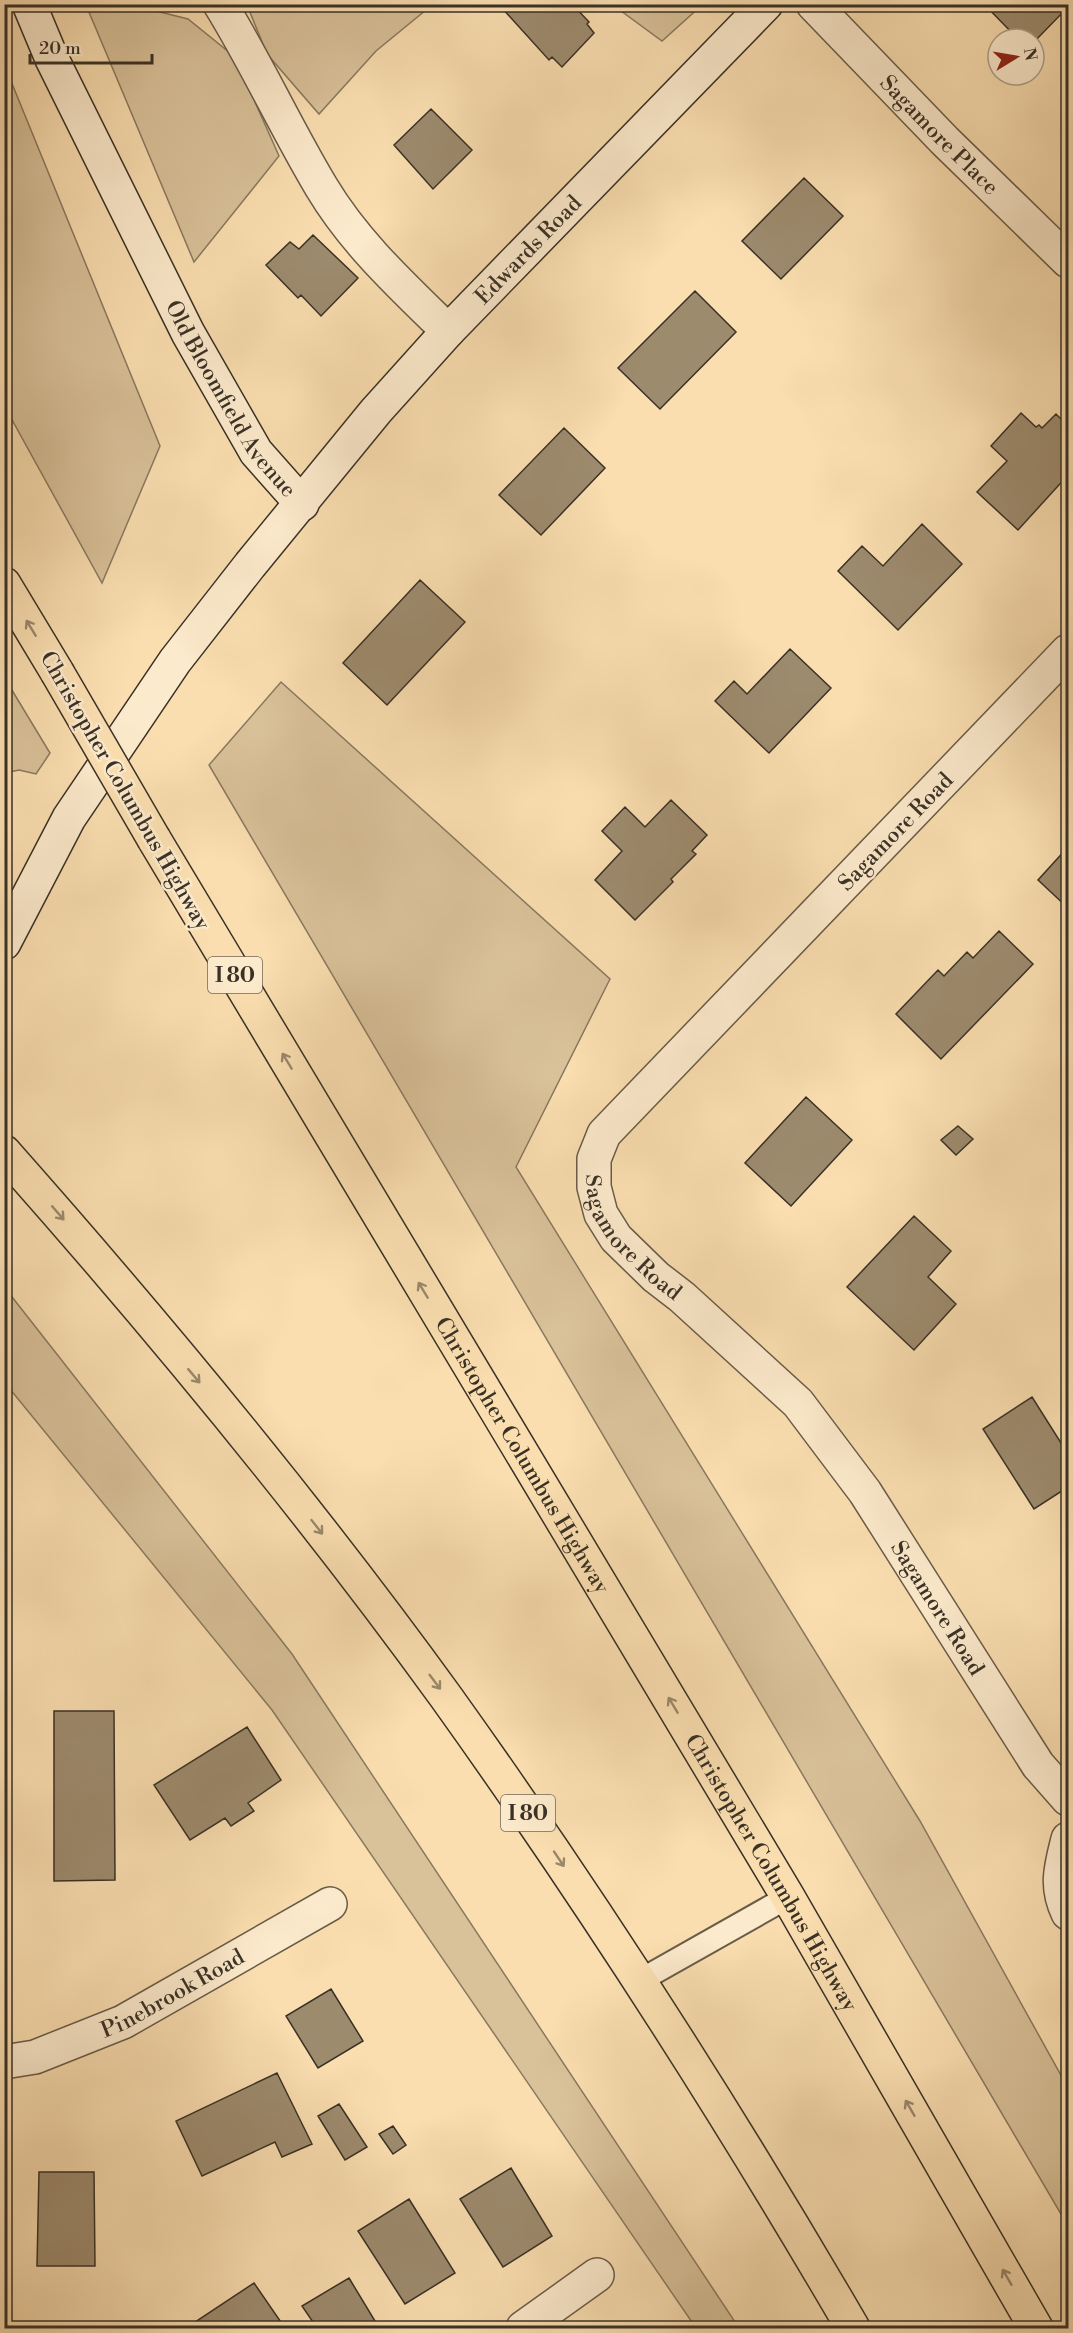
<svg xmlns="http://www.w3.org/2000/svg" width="1073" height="2333" font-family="'Libre Bodoni',serif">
	<rect width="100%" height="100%" fill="#fadeb0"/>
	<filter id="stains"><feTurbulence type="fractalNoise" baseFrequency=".00333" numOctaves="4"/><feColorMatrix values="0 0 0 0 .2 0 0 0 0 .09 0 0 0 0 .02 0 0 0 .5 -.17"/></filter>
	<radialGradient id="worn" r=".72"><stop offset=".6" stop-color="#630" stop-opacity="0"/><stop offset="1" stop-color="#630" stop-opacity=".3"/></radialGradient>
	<path fill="#d9c199" stroke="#897960" stroke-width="1.5" d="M86 5H132L188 19 235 57 279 156 194 262Z
		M247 5H432L376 51 319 114 267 54Z
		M613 5H702L662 41Z
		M4 64 160 446 102 583 5 407Z
		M4 677 50 753 36 774 19 770 5 773Z
		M281 682 610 979 516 1167 920 1821 1068 2088V2226L209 765Z
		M5 1288 292 1654 739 2328H696L272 1710 5 1383Z"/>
	<path fill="#9d8b6e" stroke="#393126" stroke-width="1.5" d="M504 4H572L589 22 587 24 594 33 562 67 552 57 549 60 501 7Z
		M984 4H1068V7L1034 42V39H1018Z
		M431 109 472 150 433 189 394 145Z
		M804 178 843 216 781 279 742 241Z
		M313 235 358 278 321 316 301 295 298 298 266 265 290 242 299 249Z
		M695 291 736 332 660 409 618 368Z
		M1021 413 1036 427 1039 425 1042 428 1056 414 1068 426V475L1018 530 977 492 1007 461 991 446Z
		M564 428 605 468 541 535 499 495Z
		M922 524 962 564 898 630 838 571 862 546 883 566Z
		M420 580 465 622 387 705 343 663Z
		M790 649 831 688 769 753 715 701 734 681 747 694Z
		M671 800 707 835 692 851 696 854 671 879 673 882 635 920 595 880 622 851 602 831 625 807 645 827Z
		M1068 847V908L1038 880Z
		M999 931 1033 964 941 1059 896 1014 938 970 944 976 967 952 973 958Z
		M806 1097 852 1140 791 1206 745 1163Z
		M958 1126 973 1139 956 1155 941 1140Z
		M914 1216 951 1251 928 1277 956 1304 914 1350 847 1287Z
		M1032 1397 1068 1454V1487L1034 1509 983 1429Z
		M54 1711H114L115 1880 54 1881Z
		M247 1727 281 1780 248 1803 254 1811 231 1826 225 1818 190 1840 154 1785Z
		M331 1989 363 2041 318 2068 286 2016Z
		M277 2073 312 2144 282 2157 275 2142 202 2176 176 2121Z
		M339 2104 367 2147 345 2160 318 2116Z
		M393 2126 406 2145 393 2154 379 2134Z
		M511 2168 552 2236 503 2267 460 2199Z
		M39 2172H94L95 2266H37Z
		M409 2199 455 2273 405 2304 358 2231Z
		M349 2278 378 2326 374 2328H317L302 2306Z
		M254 2283 285 2328H186Z"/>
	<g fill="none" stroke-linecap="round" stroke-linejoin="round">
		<defs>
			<path id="lane" d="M641 1980 788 1897"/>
			<g id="street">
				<path d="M220 4C257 64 286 128 322 188 355 243 402 286 448 331"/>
				<path id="s1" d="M813 4 945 141 1068 261"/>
				<path id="s2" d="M1068 651 604 1134 594 1159V1187L601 1214 616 1238 656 1277 682 1297 798 1403 865 1492 1038 1765 1068 1799"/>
				<path d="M1068 1839C1061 1867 1055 1886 1068 1913"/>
				<path id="s3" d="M4 2062 35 2057 123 2022 330 1904"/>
				<path d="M523 2328 597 2275"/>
			</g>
			<g id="secondary">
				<path id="s4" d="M29 4 52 59 188 333 256 452 302 504"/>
				<path id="s5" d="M4 943 69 818 175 661 250 565 376 411 448 331 766 4"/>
			</g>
			<g id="highway">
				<path d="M4 584 57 672"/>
				<path id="s6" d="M154 839 788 1897 1036 2328"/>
				<path d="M4 1152C159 1327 309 1508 446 1697 592 1901 727 2112 853 2328"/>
			</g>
		</defs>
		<use href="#lane" stroke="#695c48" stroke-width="26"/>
		<use href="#street" stroke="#695c48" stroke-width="36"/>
		<use href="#secondary" stroke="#393126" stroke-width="36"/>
		<use href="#highway" stroke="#393126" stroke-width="36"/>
		<use href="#lane" stroke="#fceacc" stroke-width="22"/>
		<use href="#street" stroke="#fceacc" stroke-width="33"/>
		<use href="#secondary" stroke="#fceacc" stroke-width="33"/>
		<use href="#highway" stroke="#fadeb0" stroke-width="33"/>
		<defs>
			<path id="highway-bridge" d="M57 672 154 839"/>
		</defs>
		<use href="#highway-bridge" stroke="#393126" stroke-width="36" stroke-linecap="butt"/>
		<use href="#highway-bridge" stroke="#fadeb0" stroke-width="33"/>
	</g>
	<defs><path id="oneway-shaft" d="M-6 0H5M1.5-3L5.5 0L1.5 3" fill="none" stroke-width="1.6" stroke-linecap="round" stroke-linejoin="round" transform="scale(1.5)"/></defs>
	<g stroke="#9a886b">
		<use href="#oneway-shaft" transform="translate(31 628) rotate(-121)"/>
		<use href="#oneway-shaft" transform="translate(287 1061) rotate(-121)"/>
		<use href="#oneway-shaft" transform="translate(58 1213) rotate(49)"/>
		<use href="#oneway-shaft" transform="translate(423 1290) rotate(-121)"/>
		<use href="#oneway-shaft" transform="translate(194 1376) rotate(50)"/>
		<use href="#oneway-shaft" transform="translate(317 1527) rotate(52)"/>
		<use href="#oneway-shaft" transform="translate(435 1682) rotate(53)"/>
		<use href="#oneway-shaft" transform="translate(673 1705) rotate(-121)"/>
		<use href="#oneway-shaft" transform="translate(559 1859) rotate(56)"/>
		<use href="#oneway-shaft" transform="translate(910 2108) rotate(-120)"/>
		<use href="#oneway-shaft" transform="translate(1007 2277) rotate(-120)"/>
	</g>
	<g text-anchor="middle" stroke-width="5" stroke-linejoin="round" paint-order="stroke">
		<g fill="#fceacc" stroke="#746858" stroke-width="1.5">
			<rect x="208" y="957" width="54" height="36" rx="4.5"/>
			<rect x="501" y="1795" width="54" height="36" rx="4.5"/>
		</g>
		<g font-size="21" font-weight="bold" fill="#393126">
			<text x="235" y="982">I 80</text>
			<text x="528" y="1820">I 80</text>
		</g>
		<g font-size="22" fill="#393126" stroke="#fceacc">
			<text dy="8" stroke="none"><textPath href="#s1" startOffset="182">Sagamore Place</textPath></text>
			<text dy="8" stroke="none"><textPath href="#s5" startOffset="873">Edwards Road</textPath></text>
			<text dy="8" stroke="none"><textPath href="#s4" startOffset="444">Old Bloomfield Avenue</textPath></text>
			<text transform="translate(126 790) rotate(60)" y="8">Christopher Columbus Highway</text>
			<text transform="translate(895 831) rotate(-46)" y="8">Sagamore Road</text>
			<text dy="8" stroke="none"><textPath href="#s2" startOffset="789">Sagamore Road</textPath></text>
			<text dy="8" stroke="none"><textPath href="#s6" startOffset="718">Christopher Columbus Highway</textPath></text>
			<text dy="8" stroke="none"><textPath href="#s2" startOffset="1275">Sagamore Road</textPath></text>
			<text dy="8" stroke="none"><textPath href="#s6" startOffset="1204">Christopher Columbus Highway</textPath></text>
			<text dy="8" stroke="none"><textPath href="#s3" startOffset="183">Pinebrook Road</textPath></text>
		</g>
	</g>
	<rect width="1073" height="2333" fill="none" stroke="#fadeb0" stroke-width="24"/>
	<rect x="6" y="6" width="1061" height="2321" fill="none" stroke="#393126" stroke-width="3"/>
	<rect x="12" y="12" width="1049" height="2309" fill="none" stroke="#393126" stroke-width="1.5"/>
	<g transform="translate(1016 57) rotate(79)"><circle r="28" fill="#fceacc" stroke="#aea08a" stroke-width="1.5"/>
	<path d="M0-4.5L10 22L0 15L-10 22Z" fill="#8f2418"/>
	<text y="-9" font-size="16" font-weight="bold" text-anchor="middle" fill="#393126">N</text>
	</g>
	<path d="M30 54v9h122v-9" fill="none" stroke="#393126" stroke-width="3"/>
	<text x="39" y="54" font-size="18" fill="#393126" stroke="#fceacc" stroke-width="4.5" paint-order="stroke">20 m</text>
	<rect width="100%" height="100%" filter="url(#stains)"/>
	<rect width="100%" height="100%" fill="url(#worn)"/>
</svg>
